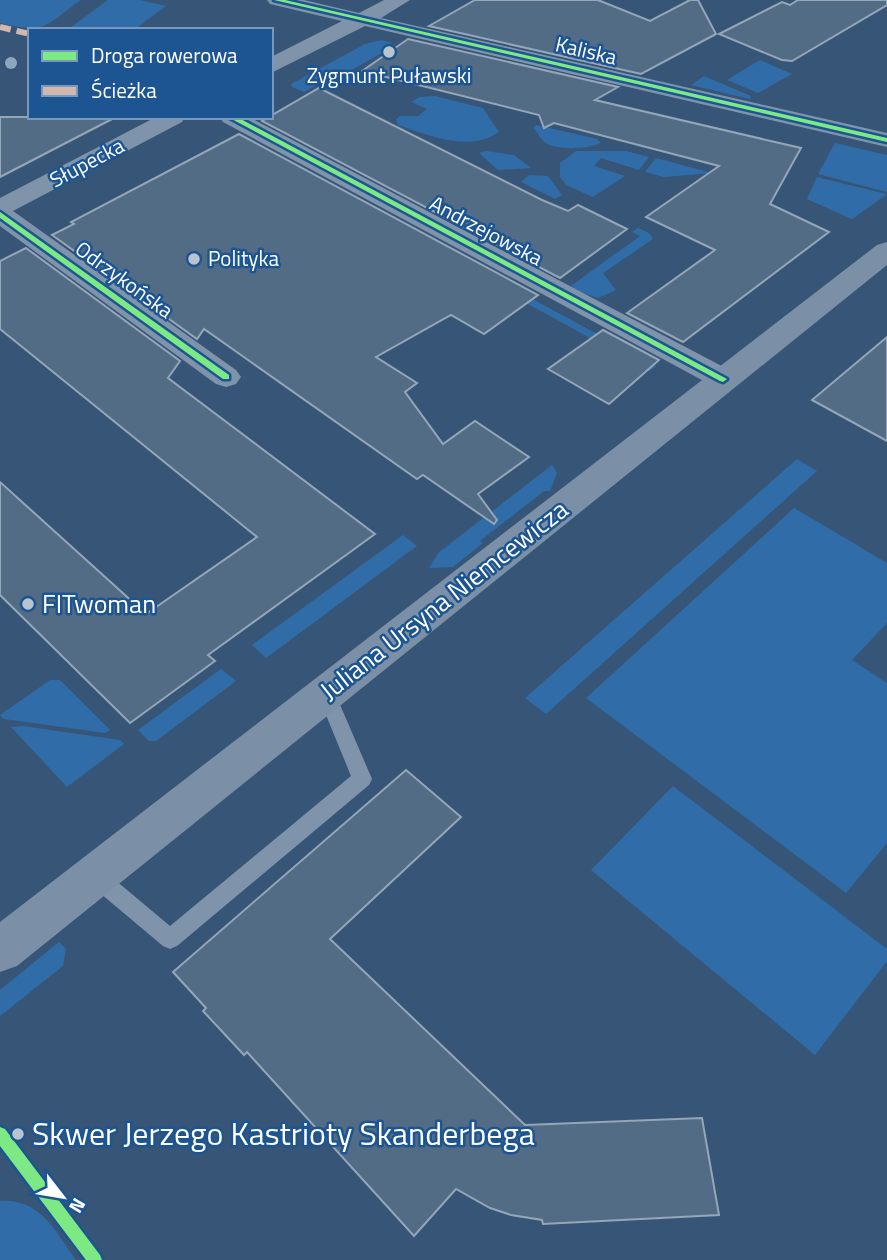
<svg xmlns="http://www.w3.org/2000/svg" width="887" height="1260" font-family="'Titillium Web',sans-serif">
	<rect width="100%" height="100%" fill="#375677"/>
	<path fill="#306ca8" d="M0 0H81C43 27 47 34 0 23Z
		M108 0H140L166 6 134 30H67Z
		M381 40 392 43 381 51 382 53 332 81 328 79 304 92 292 87 291 84 365 44Z
		M760 60 792 74 758 93 727 80Z
		M704 76 751 96 750 99 691 85Z
		M435 96 483 108 499 132C469 153 428 135 398 125L396 119 400 116H418L427 109 411 102 420 97Z
		M536 125 597 139 601 143C590 149 555 151 544 142 540 138 537 132 534 128Z
		M835 143 887 155V192L818 174Z
		M486 151 514 155 531 168 498 170 479 153Z
		M576 151H626L649 157 639 170 601 158 594 166 625 176 593 197 566 185 560 177V163Z
		M656 158 712 173 664 177 645 172Z
		M529 175 548 176 562 195 555 199 521 182Z
		M817 177 886 194V195L852 219 807 199Z
		M638 228 649 233 653 239 603 273 616 290 598 298 568 288 640 236 632 232Z
		M444 251 656 366 650 371 439 255Z
		M797 459 817 471 546 714 525 698Z
		M552 465 557 473 550 491H544L480 541 483 543 453 567 429 568 438 553Z
		M794 508 887 563V623L852 660 887 683V843L846 893 586 698Z
		M403 535 417 546 266 658 252 645Z
		M221 669 236 681 156 741H149L138 730Z
		M50 680H60L110 730 105 733 4 719 0 715Z
		M23 726 120 740 124 744 67 787 11 727Z
		M673 786 887 949V961L815 1055 591 870Z
		M59 942 66 949 63 966 0 1016V990Z
		M0 1201C40 1198 55 1231 76 1260H0Z"/>
	<path fill="#536c86" stroke="#94a6b8" stroke-width="2" d="M475 0H598L650 21 690 0H698L716 34 641 74 429 26Z
		M798 0H887V5L792 61 782 60 719 34 782 2 790 5Z
		M408 39 618 87 595 100 801 148 770 204 829 232 683 342 627 313 715 250 646 217 719 166 554 123 544 128 539 115 362 71Z
		M319 88 542 200 568 211 578 205 627 229 560 278 262 121Z
		M0 117H116L0 177Z
		M239 134 538 295 484 334 451 315 376 357 417 383 405 392 443 444 475 421 529 457 478 494 497 520 494 524 423 475 417 479 204 329 197 339 52 235 74 224 71 222Z
		M26 248 180 361 168 378 375 534 208 655 215 661 130 723 0 595V482L146 614 257 537 0 329V261Z
		M603 330 659 360 609 404 548 369Z
		M887 337V441L812 400Z
		M406 770 461 817 330 939 525 1125 702 1118 719 1215 543 1224 542 1220 511 1215 490 1208 456 1189 414 1236 247 1052 244 1055 203 1011 206 1008 173 972Z"/>
	<g fill="none" stroke-linecap="round" stroke-linejoin="round">
		<path fill="#7f94aa" fill-rule="evenodd" d="M326 686 332 688 335 693 372 779 369 785 177 946 170 949 163 946 88 883 85 876 88 869 95 867 102 869 170 926 351 776 317 693 320 688Z"/>
		<path fill="#7f94aa" fill-rule="evenodd" d="M267 0H304L359 13 384 0H410L381 18 887 133V147L365 26 271 73V57L342 21 270 4Z
			M156 117H185L182 122 13 211 236 370 241 377 236 384 226 387 216 384 0 226V198Z
			M220 117H249L733 372 738 379 733 386 723 389 713 386 223 122Z"/>
		<path fill="#7b90a6" fill-rule="evenodd" d="M887 242V265L17 966 0 972V922L877 245Z"/>
		<path stroke="#d1b7ad" stroke-width="6" stroke-dasharray="11 6" stroke-linecap="butt" d="M0 27 30 34"/>
		<defs>
			<path id="cycleway" d="M274 0H285L887 138V142Z
				M228 117H237L727 379 723 382 720 381Z
				M0 212 229 375V379H223L0 218Z
				M0 1127 5 1129 100 1255 102 1260H86L0 1146Z"/>
		</defs>
		<use href="#cycleway" stroke="#1c5592" stroke-width="5"/>
		<use href="#cycleway" fill="#7ce984" fill-rule="evenodd"/>
	</g>
	<circle fill="#8da6bf" cx="11" cy="63" r="6"/>
	<g fill="#b9c4cf" stroke="#1c5592" stroke-width="2.5">
		<circle cx="389" cy="52" r="7"/>
		<circle cx="194" cy="259" r="7"/>
		<circle cx="28" cy="604" r="7"/>
		<circle cx="18" cy="1134" r="7"/>
	</g>
	<g text-anchor="middle" stroke-width="5" stroke-linejoin="round" paint-order="stroke">
		<g font-size="21" fill="#fff" stroke="#1c5592">
			<text transform="translate(586 51) rotate(13)" y="7">Kaliska</text>
			<text transform="translate(87 163) rotate(-28)" y="7">Słupecka</text>
			<text transform="translate(486 231) rotate(28)" y="7">Andrzejowska</text>
			<text transform="translate(124 280) rotate(36)" y="7">Odrzykońska</text>
		</g>
		<g font-size="21" fill="#fff" stroke="#1c5592">
			<text x="389" y="83">Zygmunt Puławski</text>
			<text x="208" y="266" text-anchor="start">Polityka</text>
		</g>
		<g font-size="26" fill="#fff" stroke="#1c5592">
			<text transform="translate(444 600) rotate(-38)" y="9">Juliana Ursyna Niemcewicza</text>
		</g>
		<g font-size="26" fill="#fff" stroke="#1c5592" text-anchor="start">
			<text x="42" y="613">FITwoman</text>
		</g>
		<g font-size="32" fill="#fff" stroke="#1c5592" text-anchor="start">
			<text x="32" y="1145">Skwer Jerzego Kastrioty Skanderbega</text>
		</g>
	</g>
	<rect x="28" y="28" width="245" height="91" fill="#1c5592" stroke="#7799be" stroke-width="2"/>
	<rect x="42" y="51" width="35" height="10" fill="#7ce984" stroke="#7799be" stroke-width="2"/>
	<text x="91" y="63" font-size="21" fill="#ffffff">Droga rowerowa</text>
	<rect x="42" y="86" width="35" height="10" fill="#d1b7ad" stroke="#7799be" stroke-width="2"/>
	<text x="91" y="98" font-size="21" fill="#ffffff">Ścieżka</text>
	<g transform="translate(63 1197) rotate(121)" stroke="#1c5592" stroke-width="5" paint-order="stroke">
	<path d="M0-5L12 26L0 18L-12 26Z" fill="#ffffff"/>
	<text y="-10" font-size="19" font-weight="bold" text-anchor="middle" fill="#ffffff">N</text>
	</g>
</svg>
